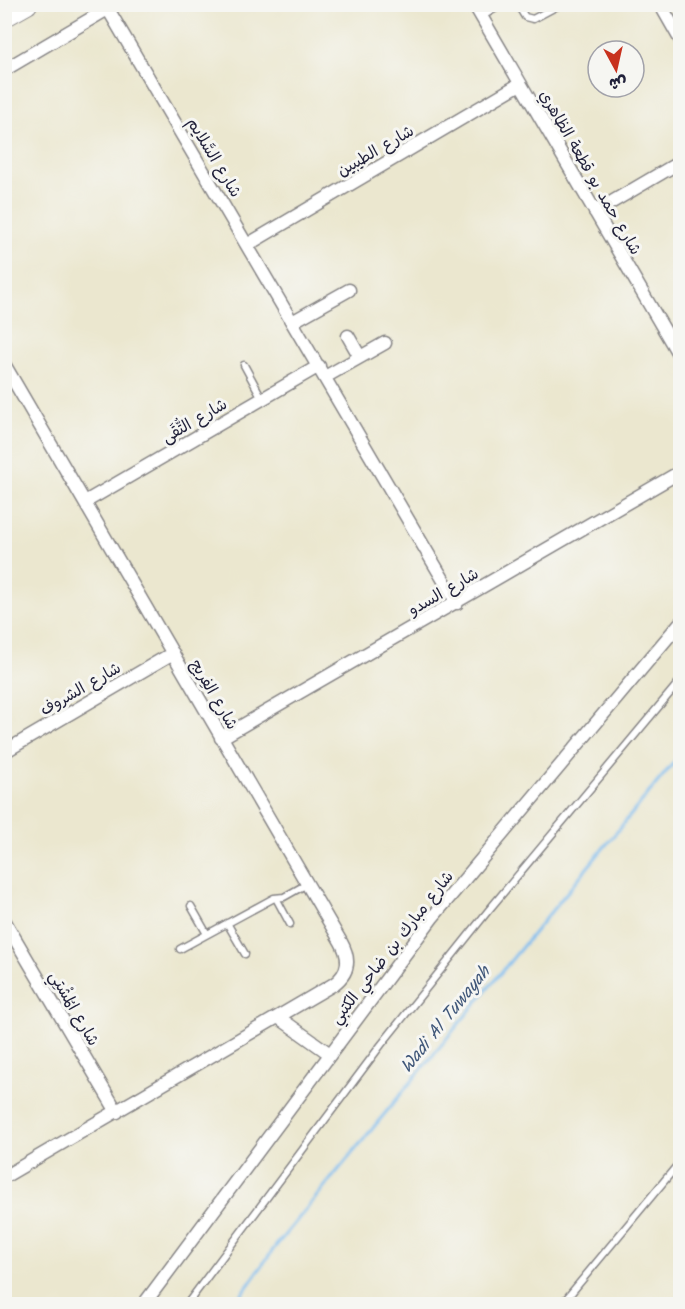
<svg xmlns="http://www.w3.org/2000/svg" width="685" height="1309" font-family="Kalam,'Playpen Sans Arabic',sans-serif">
	<rect width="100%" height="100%" fill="#f6f6f2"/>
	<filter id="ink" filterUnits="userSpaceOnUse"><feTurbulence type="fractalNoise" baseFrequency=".0167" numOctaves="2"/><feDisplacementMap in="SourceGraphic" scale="12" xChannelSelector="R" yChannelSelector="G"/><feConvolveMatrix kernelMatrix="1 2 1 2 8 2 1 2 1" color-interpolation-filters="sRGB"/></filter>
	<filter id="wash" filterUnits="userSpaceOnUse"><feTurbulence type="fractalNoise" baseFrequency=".008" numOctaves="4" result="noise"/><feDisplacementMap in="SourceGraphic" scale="24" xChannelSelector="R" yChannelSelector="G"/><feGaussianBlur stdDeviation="1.35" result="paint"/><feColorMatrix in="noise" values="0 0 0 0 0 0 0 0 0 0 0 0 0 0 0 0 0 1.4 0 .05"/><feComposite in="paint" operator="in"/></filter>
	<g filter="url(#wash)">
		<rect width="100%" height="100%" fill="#ebe7cf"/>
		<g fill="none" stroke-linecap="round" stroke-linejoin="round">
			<path stroke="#7abbef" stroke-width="3" d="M235 1304 275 1247 680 755"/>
		</g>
	</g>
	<g filter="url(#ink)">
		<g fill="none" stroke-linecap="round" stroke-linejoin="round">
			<defs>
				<path id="lane" d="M517 4 525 17 533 19 561 4
					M244 365 262 398
					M276 898 290 924
					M191 906 207 934
					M227 923 245 954
					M180 949 274 898 284 897 307 884
					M187 1304 381 1045 488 911 680 681
					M562 1304 680 1162"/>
				<path id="street" d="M474 4 680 357
					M660 4 680 39
					M108 9 457 603
					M480 14 497 4
					M4 70 116 4
					M595 212 680 162
					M247 245 520 84
					M292 322 349 290
					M348 336 360 357
					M4 364 341 942C350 958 350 972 334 984L4 1177
					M325 377 385 343
					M85 502 319 366
					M221 738 680 472
					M4 752 173 653
					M4 920 117 1112
					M278 1017 330 1054
					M144 1304 432 918 680 623"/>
				<path id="primary" d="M4 17 27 4"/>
			</defs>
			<use href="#lane" stroke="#868485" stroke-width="9"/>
			<use href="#street" stroke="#868485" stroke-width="15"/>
			<use href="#primary" stroke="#868485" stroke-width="22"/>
			<use href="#lane" stroke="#fff" stroke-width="6"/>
			<use href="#street" stroke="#fff" stroke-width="12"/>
			<use href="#primary" stroke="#fff" stroke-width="20"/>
		</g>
	</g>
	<g text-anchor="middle" stroke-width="6" stroke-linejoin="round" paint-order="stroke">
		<g font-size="16" fill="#22223b" stroke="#f6f6f2">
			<text transform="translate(375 150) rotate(-30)" y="6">شارع الطيبين</text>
			<text transform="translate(215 157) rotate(59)" y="6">شارع السَّلايم</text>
			<text transform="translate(591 172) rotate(60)" y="6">شارع حمد بو قطعة الظاهري</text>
			<text transform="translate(194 420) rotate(-30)" y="6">شارع التُّقَى</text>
			<text transform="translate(443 591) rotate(-30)" y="6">شارع السدو</text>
			<text transform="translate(80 688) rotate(-30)" y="6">شارع الشروف</text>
			<text transform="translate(215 694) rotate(60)" y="6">شارع الفِريج</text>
			<text transform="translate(391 947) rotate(-52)" y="6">شارع مبارك بن ضاحي الكتبي</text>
			<text transform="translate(75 1008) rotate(60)" y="6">شارع المُشْتِي</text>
		</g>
		<g font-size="18" font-style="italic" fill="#41587a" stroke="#f6f6f2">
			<text transform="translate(445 1019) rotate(-51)" y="6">Wadi Al Tuwayah</text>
		</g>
	</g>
	<rect width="685" height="1309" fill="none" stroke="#f6f6f2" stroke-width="24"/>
	<g transform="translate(616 69) rotate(172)"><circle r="28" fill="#f6f6f2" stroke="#a1a1a9" stroke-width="1.5"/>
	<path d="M0-4.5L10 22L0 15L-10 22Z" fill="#c8321e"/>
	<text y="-9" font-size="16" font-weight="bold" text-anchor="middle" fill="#22223b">ش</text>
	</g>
</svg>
